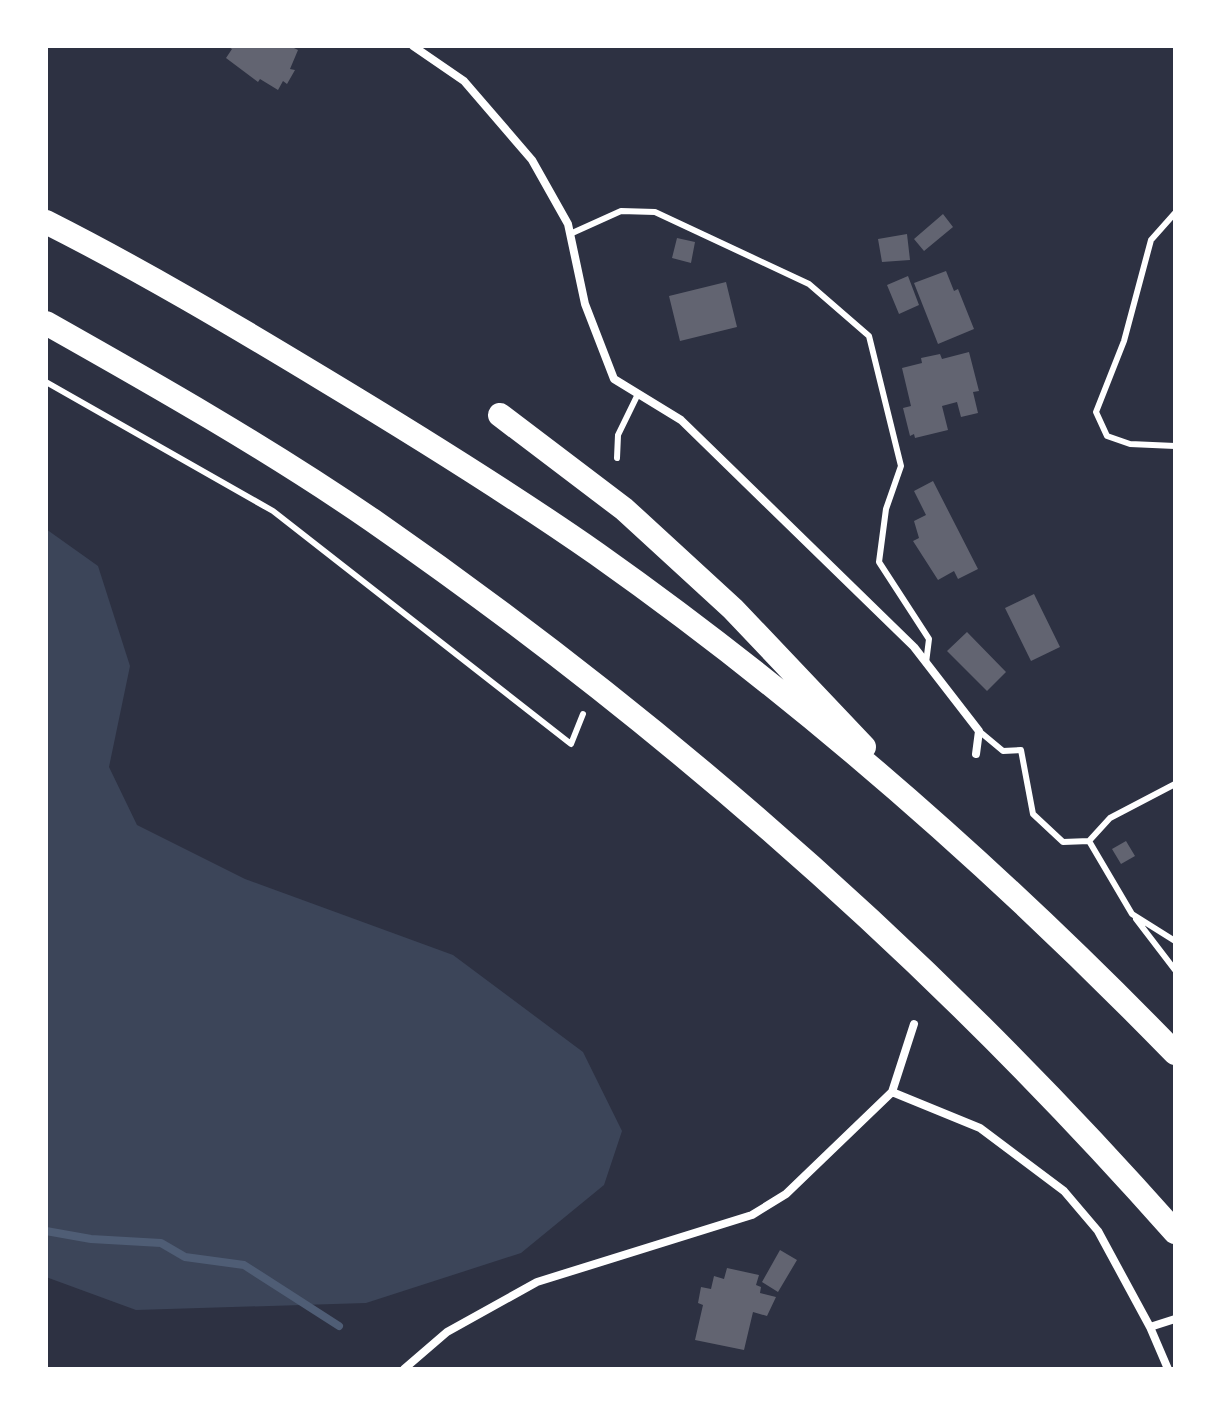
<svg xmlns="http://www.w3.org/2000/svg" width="1221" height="1415" font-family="Karla,sans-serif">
	<rect width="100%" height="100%" fill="#2d3142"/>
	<path fill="#3c4559" d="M46 529 98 566 130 666 109 767 137 825 245 879 453 955 583 1052 622 1131 604 1185 521 1253 366 1303 136 1310 46 1277Z"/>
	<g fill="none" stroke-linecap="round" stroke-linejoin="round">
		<path stroke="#4f5d75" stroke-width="8" d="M46 1231 91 1239 161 1243 185 1257 244 1265 339 1326"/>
	</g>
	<path fill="#626471" d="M227 46H290L298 50 290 69 295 70 287 84 283 81 278 90 260 79 258 82 226 58 232 49Z
		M943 214 953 227 924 251 914 239Z
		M907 234 910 260 882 262 878 239Z
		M677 238 695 242 691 263 672 258Z
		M946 271 954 291 958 289 974 329 938 344 914 283Z
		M908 276 919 305 899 314 887 285Z
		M726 282 737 327 680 341 669 296Z
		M969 352 979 391 973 392 978 413 961 417 957 402 942 406 948 430 915 438 914 434 910 436 903 408 911 406 902 368 922 363 921 358 940 354 942 359Z
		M933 481 978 569 958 579 954 571 938 580 913 541 919 538 914 521 926 515 914 491Z
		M1034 594 1060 647 1031 661 1005 608Z
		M967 632 1006 672 987 691 947 651Z
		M1126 841 1135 856 1121 864 1112 849Z
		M780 1250 797 1260 778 1292 762 1282Z
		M727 1268 759 1275 756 1285 761 1287 760 1293 776 1297 767 1316 753 1312 744 1350 695 1340 703 1305 698 1303 701 1287 711 1289 714 1276 724 1279Z"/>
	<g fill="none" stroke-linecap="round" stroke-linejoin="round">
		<path stroke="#fff" stroke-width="6" d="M1175 213 1151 240 1124 341 1096 412 1107 436 1130 444 1175 446
			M570 234 621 211 655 212 809 284 869 336 901 466 886 509 879 562 929 639 926 663
			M46 382 273 511 571 744 583 714
			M617 458 618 435 638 394
			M979 731 1003 751 1021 750 1033 814 1063 842 1089 841 1132 914 1175 941
			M1089 841 1110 818 1175 784
			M1136 919 1175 970"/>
		<path stroke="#fff" stroke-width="8" d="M413 46 464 81 532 160 568 224 585 304 614 379 681 420 914 647 979 731 976 754
			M892 1092 980 1128 1064 1191 1098 1231 1150 1327 1175 1319
			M1150 1327 1168 1369
			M404 1369 447 1332 537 1282 752 1215 786 1194 892 1092 914 1024"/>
		<path stroke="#fff" stroke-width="24" d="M46 222C141 270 232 324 323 379 416 435 508 492 597 554 805 701 998 871 1175 1053
			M46 323C156 385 267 448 372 520 666 724 938 964 1175 1232
			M500 415 624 509 733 609 864 747"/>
	</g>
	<rect width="1221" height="1415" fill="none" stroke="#ffffff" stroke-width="96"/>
</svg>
